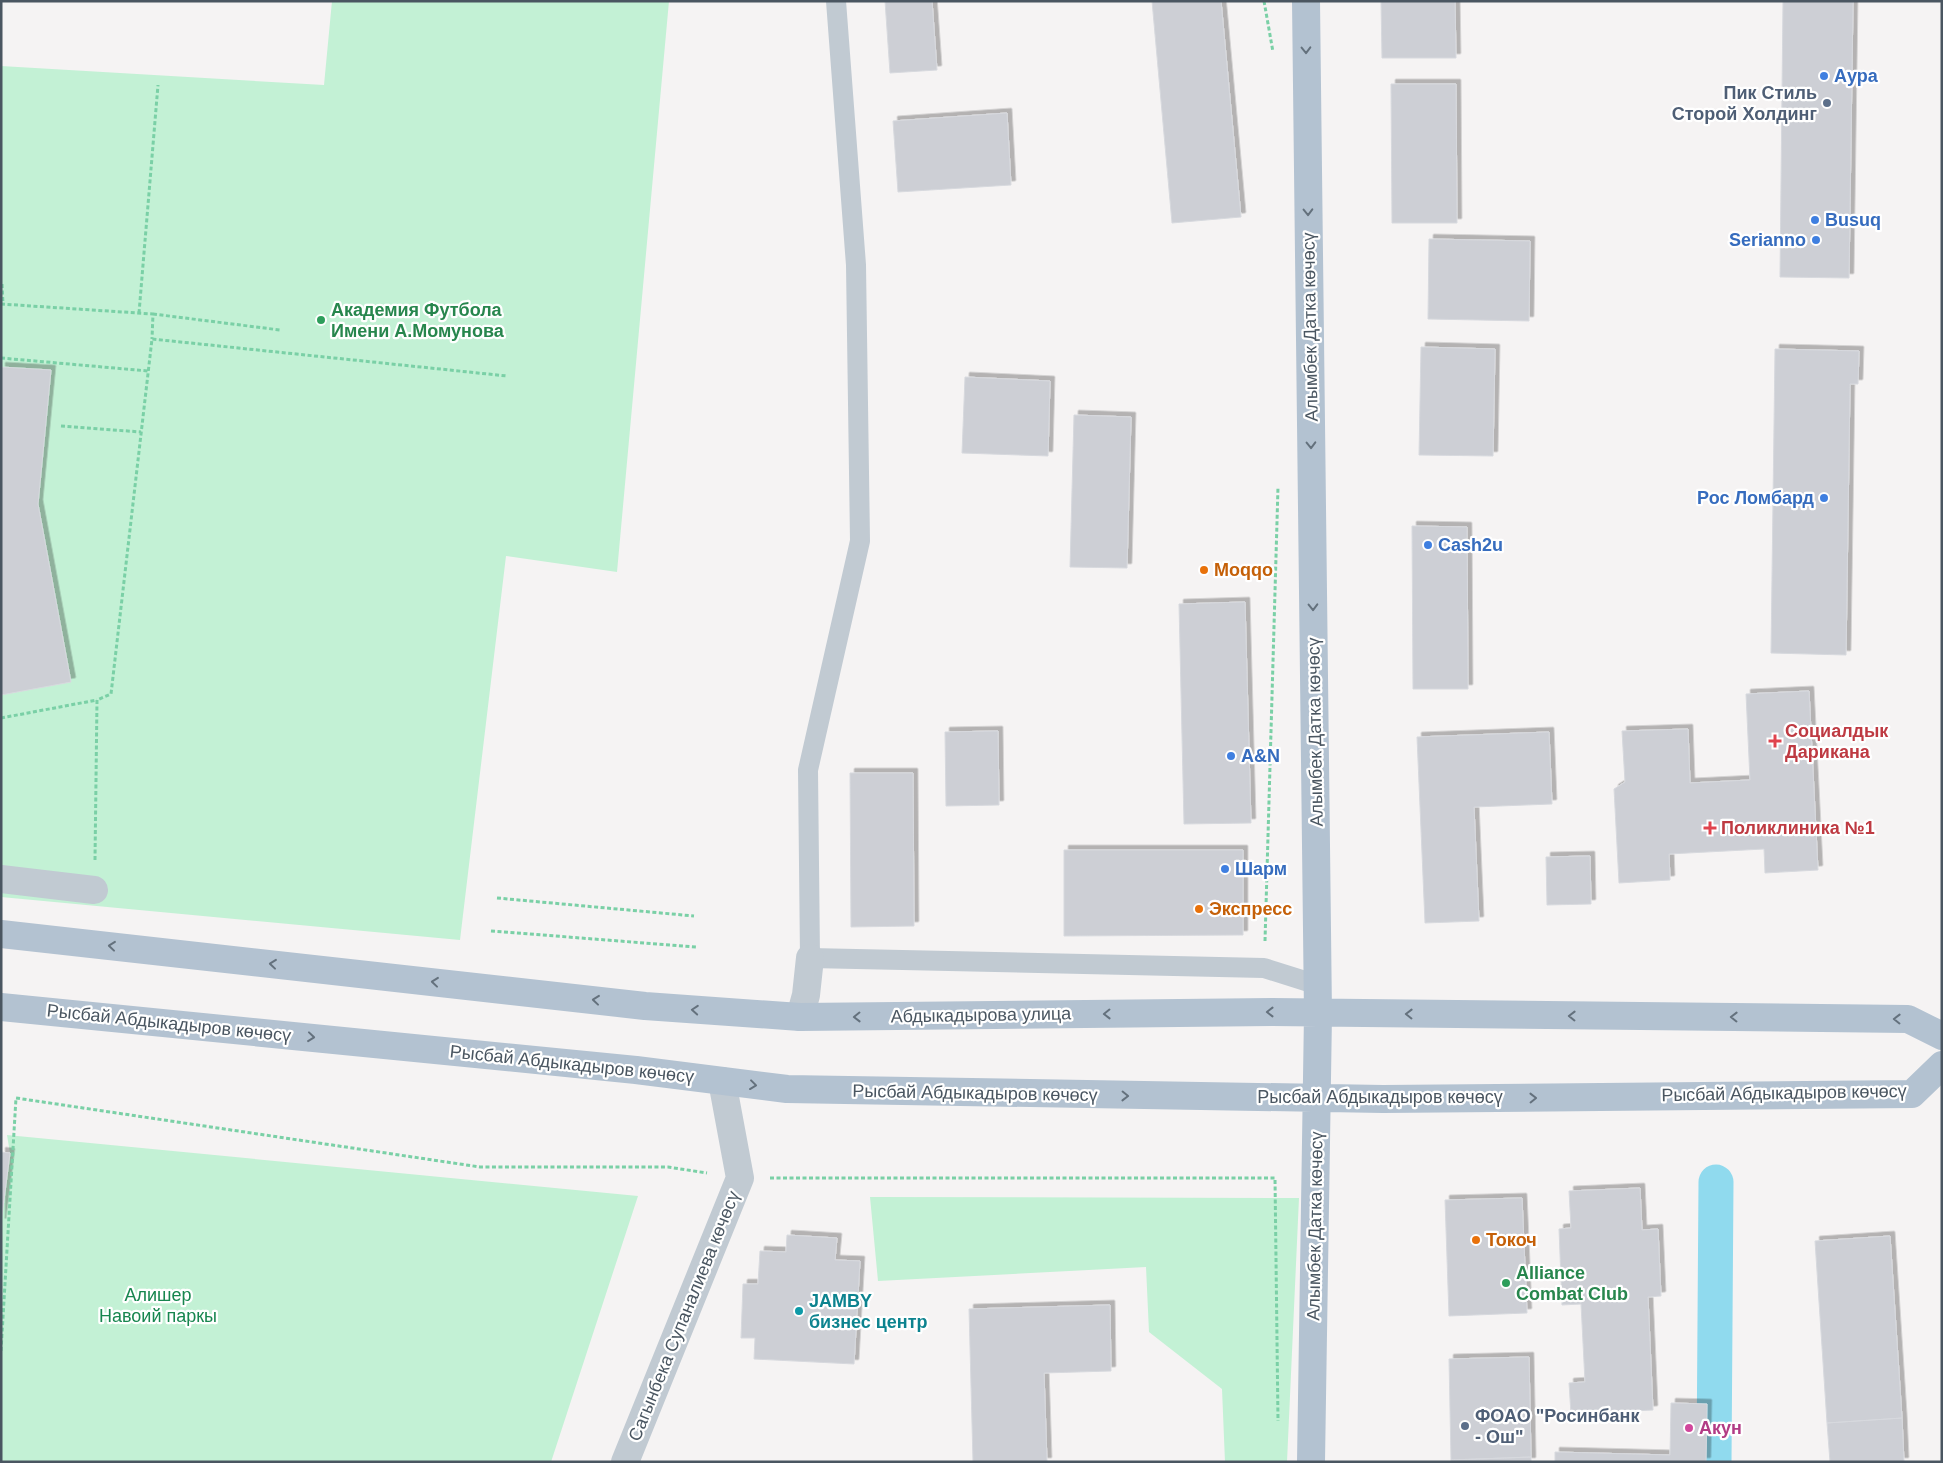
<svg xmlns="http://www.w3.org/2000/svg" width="1943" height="1463" font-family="Arial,sans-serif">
	<defs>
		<filter id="shadow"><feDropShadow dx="4.5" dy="-4.5" stdDeviation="0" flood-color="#0004"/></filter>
	</defs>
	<rect width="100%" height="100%" fill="#f5f3f3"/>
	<path fill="#c3f1d5" d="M332 1H669L617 572 506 556 460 940 1 897V66L324 85Z
		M7 1135 638 1196 551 1462H1V1223L10 1153Z
		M870 1197 1299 1198 1287 1462H1225L1222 1389 1149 1332 1146 1267 878 1281Z"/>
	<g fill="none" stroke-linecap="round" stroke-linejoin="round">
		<path stroke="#90daee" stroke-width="35" d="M1714 1462 1716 1182"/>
	</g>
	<path fill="#cdcfd5" stroke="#d7d9de" filter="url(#shadow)" d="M885 1H932L937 70 890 73Z
		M1152 1H1221L1241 217 1172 223Z
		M1381 1H1455L1456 58H1382Z
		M1783 1H1853L1849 278 1780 277Z
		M1391 84H1456L1457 223H1392Z
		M1007 113 1011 185 898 192 893 121Z
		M1429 239 1530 241 1529 321 1428 319Z
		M1421 347 1495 349 1493 456 1419 455Z
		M1775 349 1859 351 1858 384H1850L1846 655 1771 653Z
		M1 367 51 370 38 504 71 682 1 695Z
		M965 377 1050 381 1048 456 962 453Z
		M1074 415 1131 417 1127 568 1070 567Z
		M1412 526 1467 527 1468 689H1413Z
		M1245 602 1251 823 1184 824 1179 604Z
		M1809 691 1818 870 1765 873 1764 849 1669 854 1670 880 1619 883 1614 789 1625 782 1622 731 1688 729 1690 783 1750 780 1746 694Z
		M998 731 999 805 946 806 945 732Z
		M1549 732 1552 804 1474 807 1479 921 1425 923 1417 737Z
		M850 773H913L914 926 851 927Z
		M1064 850H1243V935L1064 936Z
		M1590 856 1591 904 1547 905 1546 857Z
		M1 1152 10 1153 1 1223Z
		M1640 1188 1642 1230 1658 1229 1661 1296 1648 1297 1653 1410 1571 1414 1569 1383 1585 1382 1581 1304 1562 1305 1559 1229 1571 1228 1569 1191Z
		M1522 1198 1527 1313 1449 1316 1445 1200Z
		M787 1235 837 1238 835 1260 860 1261 854 1364 754 1359 755 1338H741L743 1284H758L760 1251 786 1252Z
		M1890 1236 1902 1418 1827 1423 1815 1241Z
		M1110 1305 1111 1371 1044 1373 1047 1462H973L969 1309Z
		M1529 1357 1531 1457 1451 1460 1449 1359Z
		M1671 1403 1707 1404 1706 1462H1555V1452L1670 1455Z
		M1902 1418 1904 1462H1830L1827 1423Z
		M1531 1457V1462H1451V1460Z"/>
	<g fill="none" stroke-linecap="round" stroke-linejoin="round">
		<path stroke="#7ad0a6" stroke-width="3" stroke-dasharray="4 2.5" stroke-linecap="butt" d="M1264 1 1273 52
			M2 284 3 304
			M1 304 153 314 152 339
			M139 313 158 85
			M153 314 280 330
			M1 358 148 371
			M61 426 141 432
			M1 718 97 700
			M95 860 97 700 111 694 152 339 507 376
			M497 898 694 916
			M491 931 696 947
			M1265 941 1278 487
			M770 1178H1275L1278 1421
			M1 1351 16 1098 480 1167H668L707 1173"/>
		<path stroke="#c1cad2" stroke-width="20" d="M836 1 856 265 860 541 808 770 810 958 1264 968 1318 985"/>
		<path stroke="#c1cad2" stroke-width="28" d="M1 879 94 890
			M800 1017 806 995 810 958
			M625 1462 740 1178 722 1081"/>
		<path stroke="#b3c2d1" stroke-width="28" d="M1306 1 1318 1014 1311 1462
			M1 934 645 1006 800 1017 1272 1012 1908 1019 1942 1036
			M1 1007 636 1070 787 1089 1383 1099 1912 1094 1942 1065"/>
	</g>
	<defs><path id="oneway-chevron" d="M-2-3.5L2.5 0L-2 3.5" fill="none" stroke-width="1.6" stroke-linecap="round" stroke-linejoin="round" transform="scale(1.25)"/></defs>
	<g stroke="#64717d">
		<use href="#oneway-chevron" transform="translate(1306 50) rotate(89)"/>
		<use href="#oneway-chevron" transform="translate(1308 212) rotate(89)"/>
		<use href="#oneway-chevron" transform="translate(1311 445) rotate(89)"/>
		<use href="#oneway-chevron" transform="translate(1313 607) rotate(89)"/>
		<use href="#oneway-chevron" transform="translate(112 946) rotate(-174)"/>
		<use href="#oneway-chevron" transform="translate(273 964) rotate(-174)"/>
		<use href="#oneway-chevron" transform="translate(435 982) rotate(-174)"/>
		<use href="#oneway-chevron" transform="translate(596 1000) rotate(-174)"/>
		<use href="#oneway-chevron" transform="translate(695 1010) rotate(-176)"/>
		<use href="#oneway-chevron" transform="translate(1270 1012) rotate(180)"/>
		<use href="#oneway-chevron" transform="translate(1107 1014) rotate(179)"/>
		<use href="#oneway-chevron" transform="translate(1409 1014) rotate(-179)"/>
		<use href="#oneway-chevron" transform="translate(1572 1016) rotate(-179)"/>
		<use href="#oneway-chevron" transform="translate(857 1017) rotate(179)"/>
		<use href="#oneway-chevron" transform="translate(1734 1017) rotate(-179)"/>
		<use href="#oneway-chevron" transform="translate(1897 1019) rotate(-179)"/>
		<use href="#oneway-chevron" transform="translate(311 1037) rotate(6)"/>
		<use href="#oneway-chevron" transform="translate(753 1085) rotate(7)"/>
		<use href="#oneway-chevron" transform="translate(1125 1096) rotate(1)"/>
		<use href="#oneway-chevron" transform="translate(1533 1098) rotate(-1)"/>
	</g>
	<g fill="#3f7fe0" stroke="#fff" stroke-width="2">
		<circle cx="1824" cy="76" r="5"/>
		<circle cx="1815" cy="220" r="5"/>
		<circle cx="1816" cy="240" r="5"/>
		<circle cx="1824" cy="498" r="5"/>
		<circle cx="1428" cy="545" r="5"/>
		<circle cx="1231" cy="756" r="5"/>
		<circle cx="1225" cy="869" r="5"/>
	</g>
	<g fill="#5c6f8a" stroke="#fff" stroke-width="2">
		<circle cx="1827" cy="103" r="5"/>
		<circle cx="1465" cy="1426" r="5"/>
	</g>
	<g fill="#2e9e5b" stroke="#fff" stroke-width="2">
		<circle cx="321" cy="320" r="5"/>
		<circle cx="1506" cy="1283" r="5"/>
	</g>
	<g fill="#e8710a" stroke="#fff" stroke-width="2">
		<circle cx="1204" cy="570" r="5"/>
		<circle cx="1199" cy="909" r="5"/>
		<circle cx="1476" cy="1240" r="5"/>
	</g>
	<g fill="#e0444e" stroke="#fff" stroke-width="2">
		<path d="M1772.5 733.5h5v5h5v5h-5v5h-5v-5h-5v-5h5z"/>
		<path d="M1707.5 820.5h5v5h5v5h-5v5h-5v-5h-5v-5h5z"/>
	</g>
	<circle fill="#0f9aa8" stroke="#fff" stroke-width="2" cx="799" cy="1311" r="5"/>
	<circle fill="#d1479c" stroke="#fff" stroke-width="2" cx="1689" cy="1428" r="5"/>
	<g text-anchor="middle" stroke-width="4.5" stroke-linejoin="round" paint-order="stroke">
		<g font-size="18" font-weight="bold" fill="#366cbe" stroke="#fff" text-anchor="start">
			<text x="1834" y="82">Аура</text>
			<text x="1825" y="226">Busuq</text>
			<text x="1806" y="246" text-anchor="end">Serianno</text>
			<text x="1814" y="504" text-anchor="end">Рос Ломбард</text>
			<text x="1438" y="551">Cash2u</text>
			<text x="1241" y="762">A&amp;N</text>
			<text x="1235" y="875">Шарм</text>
		</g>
		<g font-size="18" font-weight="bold" fill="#4e5e75" stroke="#fff" text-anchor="end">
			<text x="1817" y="99">Пик Стиль<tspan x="1817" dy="21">Сторой Холдинг</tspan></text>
			<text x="1475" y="1422" text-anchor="start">ФОАО "Росинбанк<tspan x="1475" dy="21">- Ош"</tspan></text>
		</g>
		<g font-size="18" font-weight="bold" fill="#27864d" stroke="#fff" text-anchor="start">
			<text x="331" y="316">Академия Футбола<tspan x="331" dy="21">Имени А.Момунова</tspan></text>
			<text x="1516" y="1279">Alliance<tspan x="1516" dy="21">Combat Club</tspan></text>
		</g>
		<g font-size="18" fill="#4a5661" stroke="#fff">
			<text transform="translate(1310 327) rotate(-91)" y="6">Алымбек Датка көчөсү</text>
			<text transform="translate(1315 732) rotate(-91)" y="6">Алымбек Датка көчөсү</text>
			<text transform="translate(981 1015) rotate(-1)" y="6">Абдыкадырова улица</text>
			<text transform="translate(169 1023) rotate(6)" y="6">Рысбай Абдыкадыров көчөсү</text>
			<text transform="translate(572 1064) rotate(6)" y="6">Рысбай Абдыкадыров көчөсү</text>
			<text transform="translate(975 1093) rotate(1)" y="6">Рысбай Абдыкадыров көчөсү</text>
			<text transform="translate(1784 1093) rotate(-1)" y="6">Рысбай Абдыкадыров көчөсү</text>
			<text x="1380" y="1103">Рысбай Абдыкадыров көчөсү</text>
			<text transform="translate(1315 1226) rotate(-89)" y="6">Алымбек Датка көчөсү</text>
			<text transform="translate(684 1316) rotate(-68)" y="6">Сагынбека Супаналиева көчөсү</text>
		</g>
		<g font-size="18" font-weight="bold" fill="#c56008" stroke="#fff" text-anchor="start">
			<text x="1214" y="576">Moqqo</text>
			<text x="1209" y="915">Экспресс</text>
			<text x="1486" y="1246">Токоч</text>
		</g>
		<g font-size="18" font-weight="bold" fill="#be3a42" stroke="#fff" text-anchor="start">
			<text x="1785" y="737">Социалдык<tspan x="1785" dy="21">Дарикана</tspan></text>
			<text x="1721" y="834">Поликлиника №1</text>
		</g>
		<g font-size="18" fill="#17864f" stroke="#fff">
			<text x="158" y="1301">Алишер<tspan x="158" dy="21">Навоий паркы</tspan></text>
		</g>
		<g font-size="18" font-weight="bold" fill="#0d838f" stroke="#fff" text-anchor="start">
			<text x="809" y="1307">JAMBY<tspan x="809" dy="21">бизнес центр</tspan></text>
		</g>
		<g font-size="18" font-weight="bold" fill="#b23c85" stroke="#fff" text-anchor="start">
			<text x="1699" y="1434">Акун</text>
		</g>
	</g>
	<rect width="1943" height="1463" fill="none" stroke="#4a5661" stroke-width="5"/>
</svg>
